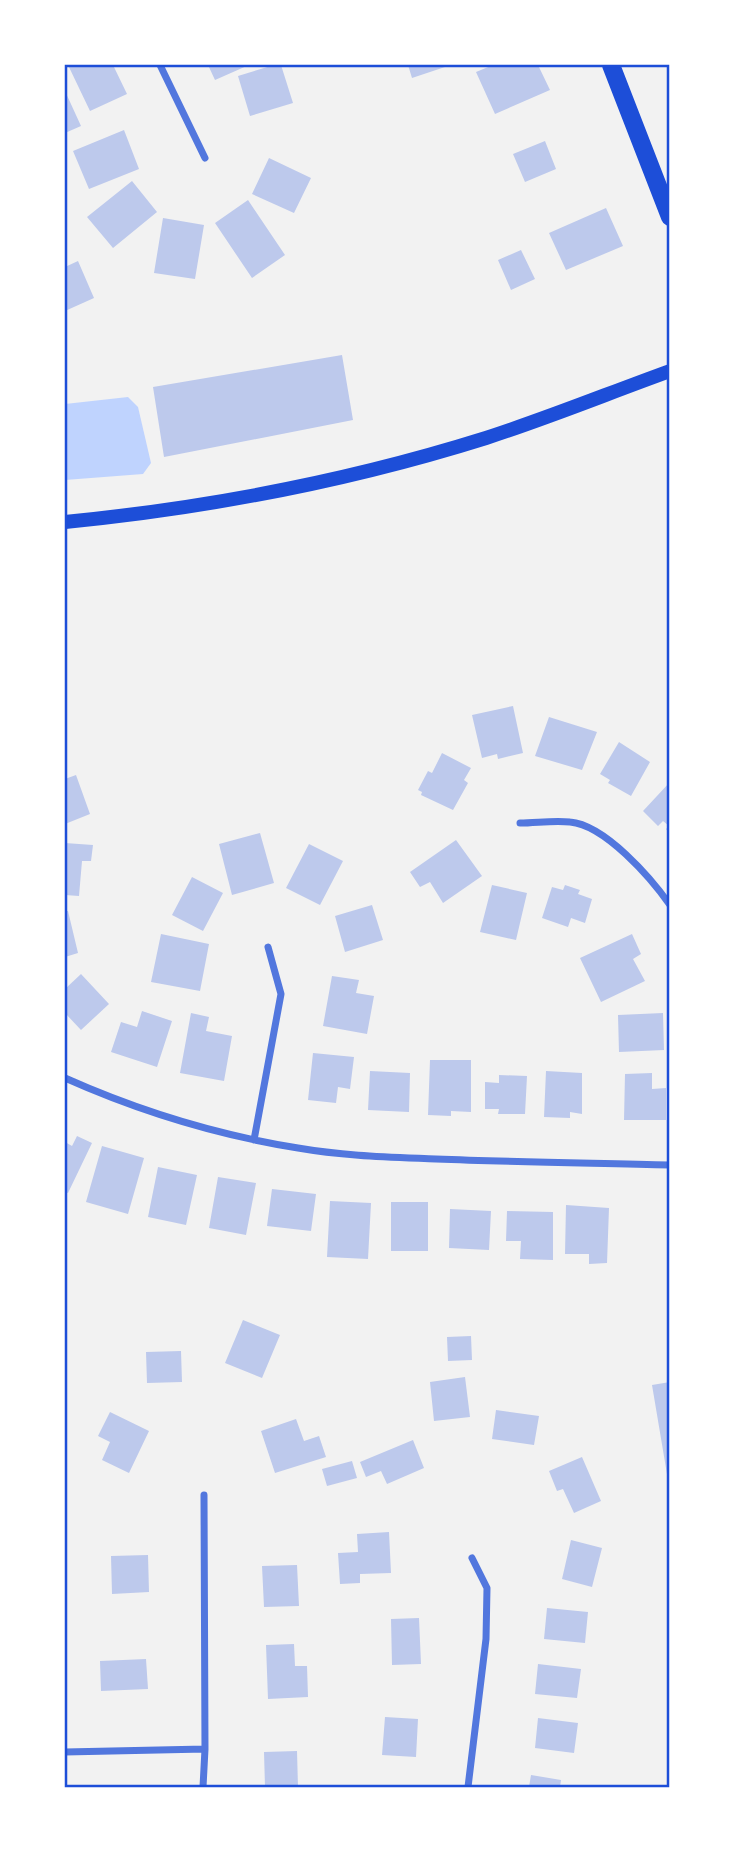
<svg xmlns="http://www.w3.org/2000/svg" width="735" height="1852" font-family="'Roboto Condensed',sans-serif">
	<rect width="100%" height="100%" fill="#f2f2f2"/>
	<path fill="#bfd3fe" d="M128 397 138 407 151 463 143 474 65 480V404Z"/>
	<path fill="#bdc9ec" d="M68 65H113L127 94 90 111Z
		M208 65H249L215 80Z
		M274 65H281L293 103 250 116 238 76Z
		M408 65H451L412 78Z
		M493 65H538L550 90 495 114 476 72Z
		M65 91 81 126 65 133Z
		M124 130 139 169 89 189 73 151Z
		M545 141 556 169 525 182 513 154Z
		M269 158 311 178 294 213 252 194Z
		M132 181 157 212 113 248 87 217Z
		M248 200 285 255 252 278 215 223Z
		M606 208 623 246 566 270 549 233Z
		M163 218 204 225 195 279 154 273Z
		M521 250 535 279 511 290 498 260Z
		M78 261 94 298 65 311V267Z
		M342 355 353 420 164 457 153 387Z
		M513 706 523 753 498 759 497 754 482 758 472 715Z
		M549 717 597 732 582 770 535 756Z
		M619 742 650 762 631 796 608 783 610 780 600 774Z
		M442 753 471 768 464 780 468 783 453 810 421 795 422 792 418 790 428 771 432 773Z
		M76 775 90 814 65 824V779Z
		M670 782V834L666 829 669 826 663 821 658 826 643 811Z
		M260 833 274 883 232 895 219 844Z
		M456 840 482 876 443 903 430 882 420 887 410 872Z
		M65 843 93 845 91 861H82L79 896 65 895Z
		M309 844 343 861 320 905 286 888Z
		M192 877 223 893 203 931 172 915Z
		M492 885 527 893 516 940 480 932Z
		M565 885 580 890 578 894 592 899 585 923 571 918 568 927 542 918 552 887 563 890Z
		M372 905 383 940 345 952 335 916Z
		M65 911H68L78 953 65 957Z
		M161 934 209 944 200 991 151 982Z
		M632 934 641 954 633 959 645 981 601 1002 580 958Z
		M81 974 109 1004 81 1030 65 1013V989Z
		M332 976 359 980 356 993 374 996 367 1034 323 1026Z
		M142 1011 172 1021 157 1067 111 1052 121 1022 137 1027Z
		M191 1013 209 1017 206 1031 232 1036 224 1081 180 1073Z
		M663 1013 664 1050 619 1052 618 1015Z
		M313 1053 354 1057 350 1089 338 1087 336 1103 308 1100Z
		M430 1060H471V1112L451 1111V1116L428 1115Z
		M370 1071 410 1073 409 1112 368 1110Z
		M546 1071 582 1073V1114L570 1112V1118L544 1117Z
		M652 1073V1089L666 1088V1120H624L625 1074Z
		M499 1075 527 1076 525 1114H498L499 1109H485V1082L499 1083Z
		M77 1136 92 1143 68 1193 65 1192V1142L72 1146Z
		M102 1146 144 1158 128 1214 86 1202Z
		M158 1167 197 1175 186 1225 148 1217Z
		M218 1177 256 1183 246 1235 209 1228Z
		M272 1189 316 1194 311 1231 267 1226Z
		M330 1201 371 1203 368 1259 327 1257Z
		M391 1202H428V1251H391Z
		M566 1205 609 1208 607 1263 589 1264V1254H565Z
		M450 1209 491 1211 489 1250 449 1248Z
		M507 1211 553 1212V1260L520 1259 521 1241H506Z
		M243 1320 280 1335 262 1378 225 1363Z
		M471 1336 472 1360 448 1361 447 1337Z
		M181 1351 182 1382 147 1383 146 1352Z
		M465 1377 470 1417 434 1421 430 1382Z
		M670 1382V1486H669L652 1385Z
		M496 1410 539 1416 534 1445 492 1439Z
		M110 1412 149 1431 129 1473 102 1460 110 1442 98 1436Z
		M296 1419 304 1441 319 1436 326 1457 275 1473 261 1431Z
		M413 1440 424 1468 387 1484 381 1471 366 1477 360 1462Z
		M582 1457 601 1501 574 1513 563 1489 557 1491 549 1471Z
		M352 1461 357 1478 327 1486 322 1469Z
		M389 1532 391 1573 360 1574V1583L340 1584 338 1553 358 1552 357 1534Z
		M571 1540 602 1548 592 1587 562 1579Z
		M148 1555 149 1592 112 1594 111 1556Z
		M297 1565 299 1606 264 1607 262 1566Z
		M547 1608 588 1612 585 1643 544 1639Z
		M419 1618 421 1664 392 1665 391 1619Z
		M294 1644 295 1666H307L308 1697 268 1699 266 1645Z
		M146 1659 148 1689 101 1691 100 1661Z
		M538 1664 581 1669 577 1698 535 1694Z
		M385 1717 418 1719 416 1757 382 1755Z
		M538 1718 578 1723 574 1753 535 1748Z
		M297 1751 298 1787H265L264 1752Z
		M531 1775 561 1780 560 1787H529Z"/>
	<g fill="none" stroke-linecap="round" stroke-linejoin="round">
		<path stroke="#5277de" stroke-width="7" d="M160 65 205 158
			M520 823C536 823 554 820 570 822 605 825 651 878 670 905
			M65 1078C139 1111 217 1135 298 1148 344 1156 390 1157 436 1159 514 1162 592 1163 670 1165
			M254 1140 281 994 268 947
			M65 1752 205 1749
			M203 1787 205 1749 204 1495
			M468 1787 486 1639 487 1588 472 1558"/>
		<path stroke="#1d4ed8" stroke-width="14" d="M65 522C207 508 349 481 486 438 548 418 609 393 670 371"/>
		<path stroke="#1d4ed8" stroke-width="18" d="M611 65 670 217"/>
	</g>
	<rect width="735" height="1852" fill="none" stroke="#ffffff" stroke-width="133"/>
	<rect x="66" y="66" width="602" height="1720" fill="none" stroke="#1d4ed8" stroke-width="2.5"/>
</svg>
